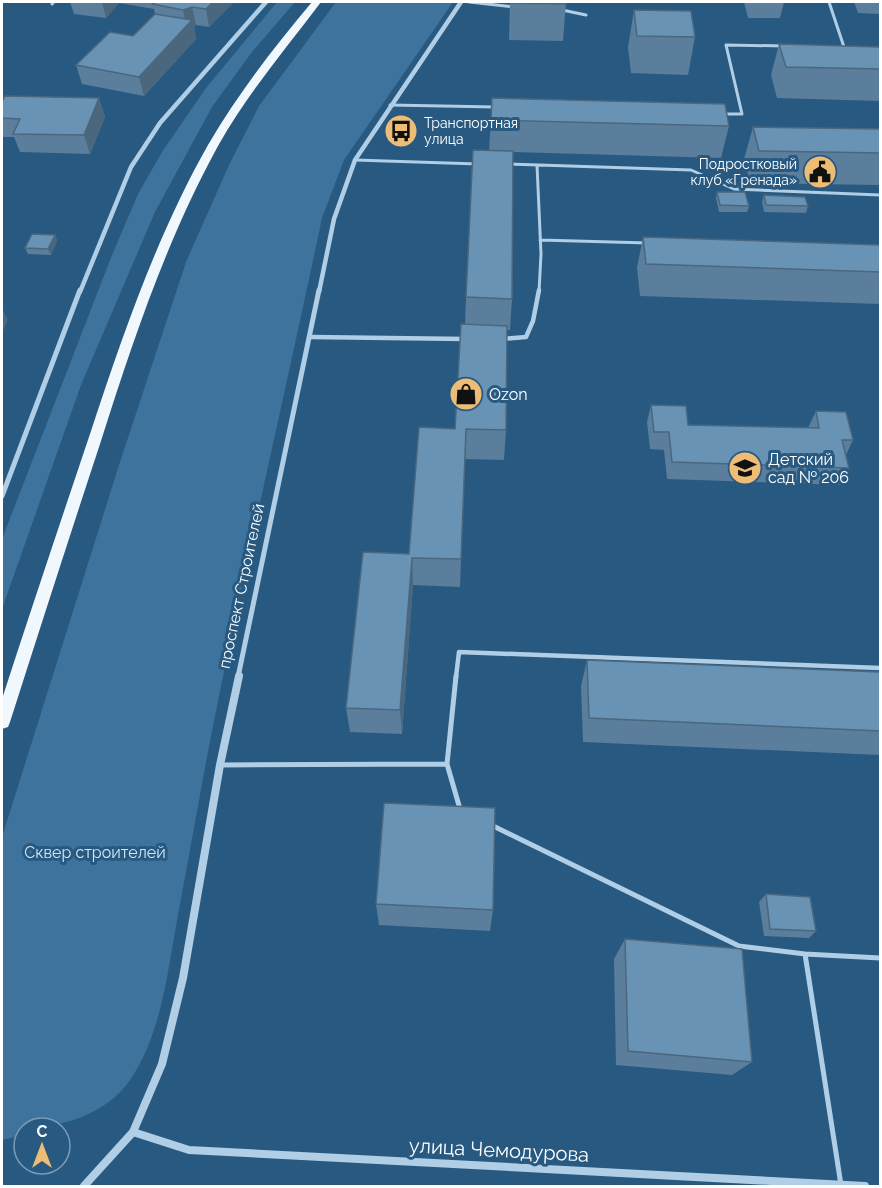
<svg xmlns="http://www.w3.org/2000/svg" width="882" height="1188" font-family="Raleway,sans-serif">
	<rect width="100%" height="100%" fill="#285980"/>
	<path fill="#3d739d" d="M277 2H295L252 52 212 107 155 212 81 385 2 609V539L112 255 138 194 162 152 206 88Z
		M336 2H453L344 160 322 218C284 400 241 580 206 762 196 817 186 872 176 926 167 977 160 1037 130 1080 108 1113 62 1128 24 1128V1135L2 1140V837L119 465 186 262 229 165 259 106Z"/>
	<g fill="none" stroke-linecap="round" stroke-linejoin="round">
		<path stroke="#b0cee5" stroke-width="3" d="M469 2 515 7
			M829 2 844 47H840
			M52 4 54 2
			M562 10 586 15
			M390 105 495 107
			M723 114H742L726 45 784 46
			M355 160 478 164
			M507 164 691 170 734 189 880 195
			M537 165 541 254 539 292
			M540 240 648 243"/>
		<path stroke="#b0cee5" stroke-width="4.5" d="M310 337 466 339
			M502 339 526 337 533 321 539 290
			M456 677 459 652 880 668"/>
		<path stroke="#b0cee5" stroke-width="5" d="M456 676 447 764 460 809
			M220 765 447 764
			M489 824 739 946 805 954 880 958
			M805 954 841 1185"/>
		<path stroke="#b0cee5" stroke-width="4.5" d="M80 292 131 167 160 123 266 2
			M319 292 334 219 355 160 461 2"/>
		<path stroke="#b0cee5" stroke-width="5" d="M2 496 80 290
			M238 677 319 290"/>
		<path stroke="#b0cee5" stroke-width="8" d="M133 1132 189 1150 865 1186
			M84 1186 133 1132 162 1064 183 978 220 765 239 676"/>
		<path fill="#f0f7fd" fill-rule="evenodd" d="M312 2H321C285 50 247 94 218 146 167 239 133 340 101 441 70 535 40 628 10 722L8 727 2 729V699C31 610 61 520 91 431 123 334 157 235 208 145 238 94 274 47 312 2Z"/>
	</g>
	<path fill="#5a7e9b" d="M70 2H232L233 3 209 27 196 25 194 26 196 39 144 96 82 84 76 65 133 36 155 14 154 9 119 3 106 18 74 14Z
		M510 2H566L563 41 509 40Z
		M744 2H784L780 18H748Z
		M854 2H880V14L858 13Z
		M634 10 695 37 688 75 631 73 628 47Z
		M779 44 880 47V101L777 98 771 75Z
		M99 98 105 117 90 154 20 152 14 137H2V102Z
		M492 98 729 126 721 158 513 152 512 299 510 330H507L506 430 504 460 465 459 460 587 413 585 402 734 350 732 346 708 409 554 455 429 465 325 466 297 489 151Z
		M753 127 880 129V185L750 183 744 159Z
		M717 192 749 206 747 212H719L716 198Z
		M764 195 808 206 806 213 764 212 762 202Z
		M55 235 57 241 51 255 28 254 25 248Z
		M643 237 880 245V304L640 296 637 268Z
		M651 405 688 425 808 428 816 411 853 440 846 455 849 468 840 485 667 479 664 450 650 449 647 422Z
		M587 660 880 672V755L583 742 581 686Z
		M766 894 816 931 809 938 764 936 759 902Z
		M376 904 493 910 490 931 379 925Z
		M625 939 752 1062 732 1075 616 1065 614 959Z"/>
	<path fill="#4a677e" d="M102 2H118L119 3 106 18Z
		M213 2H232L233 3 209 27 206 9Z
		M192 7 196 25 194 26 196 39 144 96 139 77 186 27 183 10Z
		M99 98 105 117 90 154 84 135Z
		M55 235 57 241 51 255 48 249Z
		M2 308 8 320 2 333Z
		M412 558 413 585 402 734 400 710Z"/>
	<path fill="#6993b4" stroke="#4a677e" stroke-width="1.5" d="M156 2H213L206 9 192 7 183 10 153 4Z
		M511 2H566V4L511 3Z
		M634 10 691 11 695 37 637 36Z
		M155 14 192 20 139 77 76 65 110 32 133 36Z
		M779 44 880 47V69L786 67Z
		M5 96 99 98 84 135 13 134 20 119 2 118V102Z
		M492 98 725 104 729 126 491 120Z
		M753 127 880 129V153L759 151Z
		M473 150 513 151 512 299 466 297Z
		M717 192H745L749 206 720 205Z
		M764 195 805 197 808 206 766 205Z
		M32 234 55 235 48 249 25 248Z
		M643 237 880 245V272L646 264Z
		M461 324 507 326 506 430 466 429 461 559 412 558 400 710 346 708 363 552 409 554 419 427 455 429Z
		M651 405 686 406 688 425 819 428 816 411 846 412 853 440H842L849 468 672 462 669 432H654Z
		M587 660 880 672V731L589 718Z
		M384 803 495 808 493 910 376 904Z
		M766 894 810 897 816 931 770 929Z
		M625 939 742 949 752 1062 628 1051Z"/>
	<defs>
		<symbol id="bus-disc" viewBox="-11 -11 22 22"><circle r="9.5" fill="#edbd76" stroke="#285980"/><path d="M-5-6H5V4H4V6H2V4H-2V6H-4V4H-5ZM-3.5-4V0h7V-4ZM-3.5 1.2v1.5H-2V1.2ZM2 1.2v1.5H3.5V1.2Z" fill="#111"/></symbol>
		<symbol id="civic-disc" viewBox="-11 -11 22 22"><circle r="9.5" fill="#edbd76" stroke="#285980"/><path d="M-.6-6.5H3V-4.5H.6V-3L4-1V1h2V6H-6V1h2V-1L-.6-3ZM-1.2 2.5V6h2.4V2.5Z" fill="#111"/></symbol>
		<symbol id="shop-disc" viewBox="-11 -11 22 22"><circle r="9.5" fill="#edbd76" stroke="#285980"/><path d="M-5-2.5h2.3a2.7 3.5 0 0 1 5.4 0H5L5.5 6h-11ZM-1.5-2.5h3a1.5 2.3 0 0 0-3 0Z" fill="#111"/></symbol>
		<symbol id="school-disc" viewBox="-11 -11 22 22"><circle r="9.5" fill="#edbd76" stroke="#285980"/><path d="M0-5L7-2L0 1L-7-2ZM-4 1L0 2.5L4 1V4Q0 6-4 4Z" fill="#111"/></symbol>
	</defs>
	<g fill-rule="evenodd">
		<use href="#bus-disc" x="382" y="112" width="38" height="38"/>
		<use href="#civic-disc" x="801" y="153" width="38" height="38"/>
		<use href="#shop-disc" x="447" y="375" width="38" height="38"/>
		<use href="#school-disc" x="726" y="449" width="38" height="38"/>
	</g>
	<g text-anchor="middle" stroke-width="6" stroke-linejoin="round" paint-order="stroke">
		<g font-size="14" fill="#fff" stroke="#285980" text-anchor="start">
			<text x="424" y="128">Транспортная<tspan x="424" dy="16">улица</tspan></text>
			<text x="797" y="169" text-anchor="end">Подростковый<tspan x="797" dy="16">клуб «Гренада»</tspan></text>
		</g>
		<g font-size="16" fill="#fff" stroke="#285980" text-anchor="start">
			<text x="489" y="400">Ozon</text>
			<text x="768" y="465">Детский<tspan x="768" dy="18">сад № 206</tspan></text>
		</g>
		<g font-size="16" fill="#fff" stroke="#285980">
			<text transform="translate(241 586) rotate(-78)" y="6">проспект Строителей</text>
		</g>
		<g font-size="16" fill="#d2e6f4" stroke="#285980">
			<text x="95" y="858">Cквер cтроителей</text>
		</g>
		<g font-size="20" fill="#fff" stroke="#285980">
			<text transform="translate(499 1150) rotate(3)" y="7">улица Чемодурова</text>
		</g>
	</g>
	<rect width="882" height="1188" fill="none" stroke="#ffffff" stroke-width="6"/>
	<g transform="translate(42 1146)"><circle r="28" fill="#285980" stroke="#7e9bb3" stroke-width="1.5"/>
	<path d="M0-4.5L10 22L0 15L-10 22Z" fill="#edbd76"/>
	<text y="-9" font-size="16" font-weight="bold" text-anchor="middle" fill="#ffffff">С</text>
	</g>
</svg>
